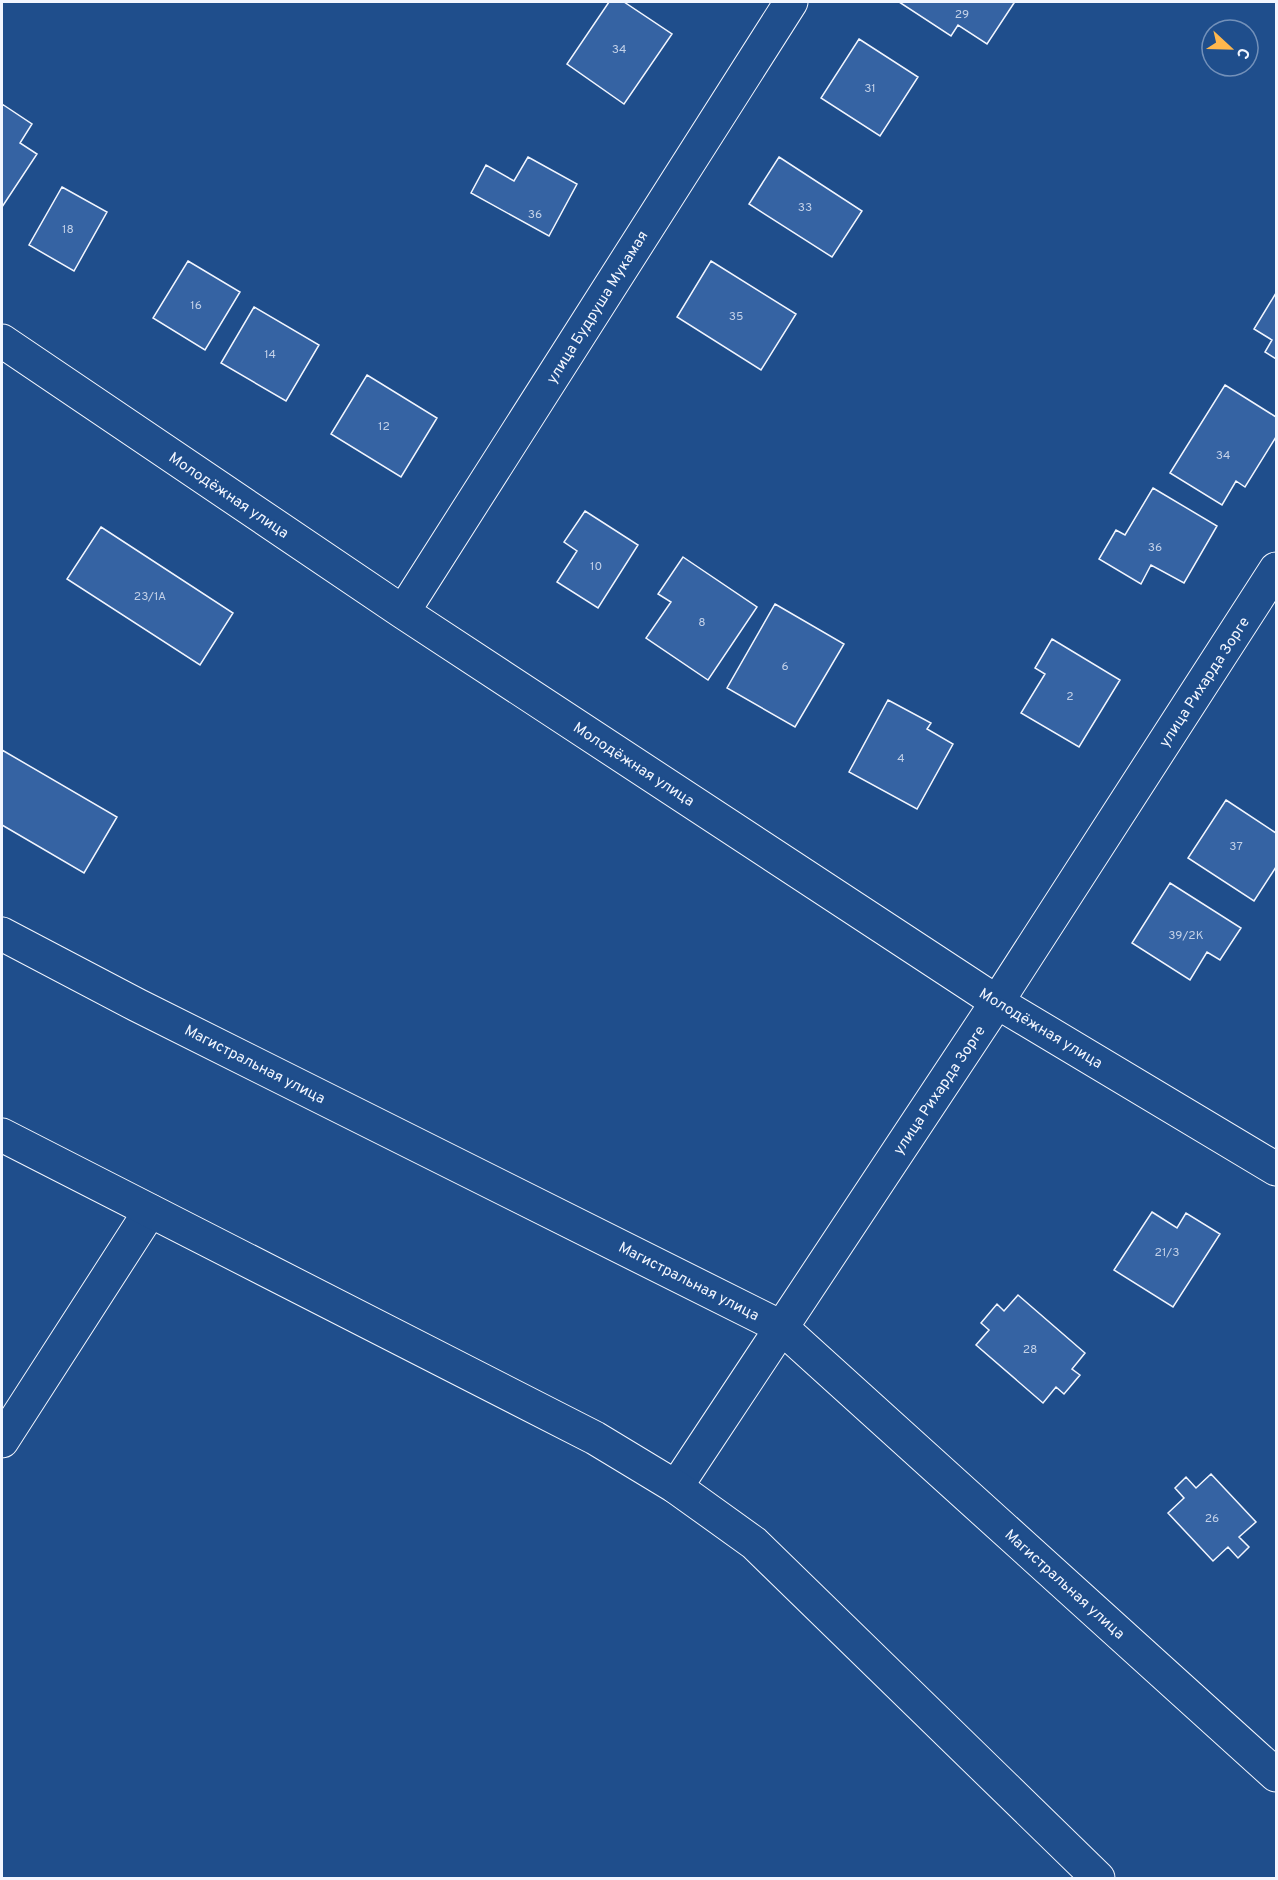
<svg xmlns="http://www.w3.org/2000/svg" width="1278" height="1880" font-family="Overpass,sans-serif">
	<rect width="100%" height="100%" fill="#1f4e8c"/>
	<path fill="#3563a3" stroke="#f2f6ff" stroke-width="1.5" d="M609 2H624L672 34 624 104 567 64Z
		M899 2H1012L1014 3 987 44 958 25 951 36Z
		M859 39 918 77 880 136 821 98Z
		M2 104 32 124 20 143 37 154 2 207Z
		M528 157 577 184 549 236 471 193 486 165 514 181Z
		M779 157 862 211 832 257 749 204Z
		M62 187 107 212 74 271 29 245Z
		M188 261 240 292 205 350 153 318Z
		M711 261 796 314 761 370 677 317Z
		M1276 293V359L1265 352 1272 340 1254 329Z
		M254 307 319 345 286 401 221 363Z
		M367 375 437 418 401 477 331 434Z
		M1225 385 1276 417V437L1245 487 1236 481 1222 505 1170 473Z
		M1153 488 1217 526 1184 583 1151 565 1141 584 1099 559 1116 530 1125 535Z
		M585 511 638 545 598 608 557 582 577 551 564 542Z
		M101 527 233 613 200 665 67 579Z
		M683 557 757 607 708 680 646 638 671 602 658 594Z
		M775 604 844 644 795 727 727 688Z
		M1052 639 1120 680 1079 747 1021 713 1045 674 1035 668Z
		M888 700 931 723 927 729 953 744 917 809 849 772Z
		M2 750 117 817 84 873 2 825Z
		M1226 800 1276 833V867L1254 901 1188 858Z
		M1170 883 1241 928 1220 960 1207 952 1190 980 1132 943Z
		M1152 1212 1177 1228 1186 1213 1220 1234 1173 1307 1114 1270Z
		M1018 1295 1085 1353 1072 1369 1080 1375 1064 1394 1056 1387 1043 1403 976 1345 989 1330 981 1323 997 1304 1004 1311Z
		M1211 1474 1256 1522 1239 1537 1249 1547 1238 1558 1228 1547 1213 1561 1168 1513 1184 1498 1175 1488 1186 1477 1196 1488Z"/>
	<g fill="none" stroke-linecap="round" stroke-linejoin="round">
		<defs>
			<path id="minor" d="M2 341 403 612 997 1002 1276 1169
				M403 612 791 2
				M2 934 137 1005 781 1327 1276 1775
				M2 1441 150 1211
				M676 1487 997 1002 1276 569"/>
			<path id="major" d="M2 1135 595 1438 676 1487 754 1543 1098 1878"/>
		</defs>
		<use href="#minor" stroke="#f2f6ff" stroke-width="35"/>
		<use href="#major" stroke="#f2f6ff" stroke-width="35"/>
		<use href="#minor" stroke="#1f4e8c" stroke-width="33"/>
		<use href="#major" stroke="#1f4e8c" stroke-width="33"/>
	</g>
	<g text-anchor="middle" stroke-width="4.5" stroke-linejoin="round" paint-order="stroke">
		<g font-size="12" fill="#c3d1e8">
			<text x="962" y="18">29</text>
			<text x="619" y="53">34</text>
			<text x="870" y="92">31</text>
			<text x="805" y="211">33</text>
			<text x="535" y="218">36</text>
			<text x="68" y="233">18</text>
			<text x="196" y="309">16</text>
			<text x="736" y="320">35</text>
			<text x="270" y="358">14</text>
			<text x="384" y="430">12</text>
			<text x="1223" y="459">34</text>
			<text x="1155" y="551">36</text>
			<text x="596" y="570">10</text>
			<text x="150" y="600">23/1А</text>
			<text x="702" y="626">8</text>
			<text x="785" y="670">6</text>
			<text x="1070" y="700">2</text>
			<text x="901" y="762">4</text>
			<text x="1236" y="850">37</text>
			<text x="1186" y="939">39/2К</text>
			<text x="1167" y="1256">21/3</text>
			<text x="1030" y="1353">28</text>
			<text x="1212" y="1522">26</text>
		</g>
		<g font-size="15" fill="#f2f6ff" stroke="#1f4e8c">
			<text transform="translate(597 307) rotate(-58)" y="5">улица Будруша Мукамая</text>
			<text transform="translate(229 495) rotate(34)" y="5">Молодёжная улица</text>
			<text transform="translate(1204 682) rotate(-57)" y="5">улица Рихарда Зорге</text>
			<text transform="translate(634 764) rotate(33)" y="5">Молодёжная улица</text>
			<text transform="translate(1041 1028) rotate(31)" y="5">Молодёжная улица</text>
			<text transform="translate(255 1064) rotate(27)" y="5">Магистральная улица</text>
			<text transform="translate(939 1090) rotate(-56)" y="5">улица Рихарда Зорге</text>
			<text transform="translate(689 1281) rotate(27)" y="5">Магистральная улица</text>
			<text transform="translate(1065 1584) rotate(42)" y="5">Магистральная улица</text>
		</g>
	</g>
	<rect width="1278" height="1880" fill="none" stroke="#f2f6ff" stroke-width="6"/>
	<g transform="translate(1230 48) rotate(112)"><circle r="28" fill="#1f4e8c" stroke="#7391ba" stroke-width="1.5"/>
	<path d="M0-4.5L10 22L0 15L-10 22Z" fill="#ffb74d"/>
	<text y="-9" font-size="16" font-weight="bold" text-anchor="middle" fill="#f2f6ff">С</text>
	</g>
</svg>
